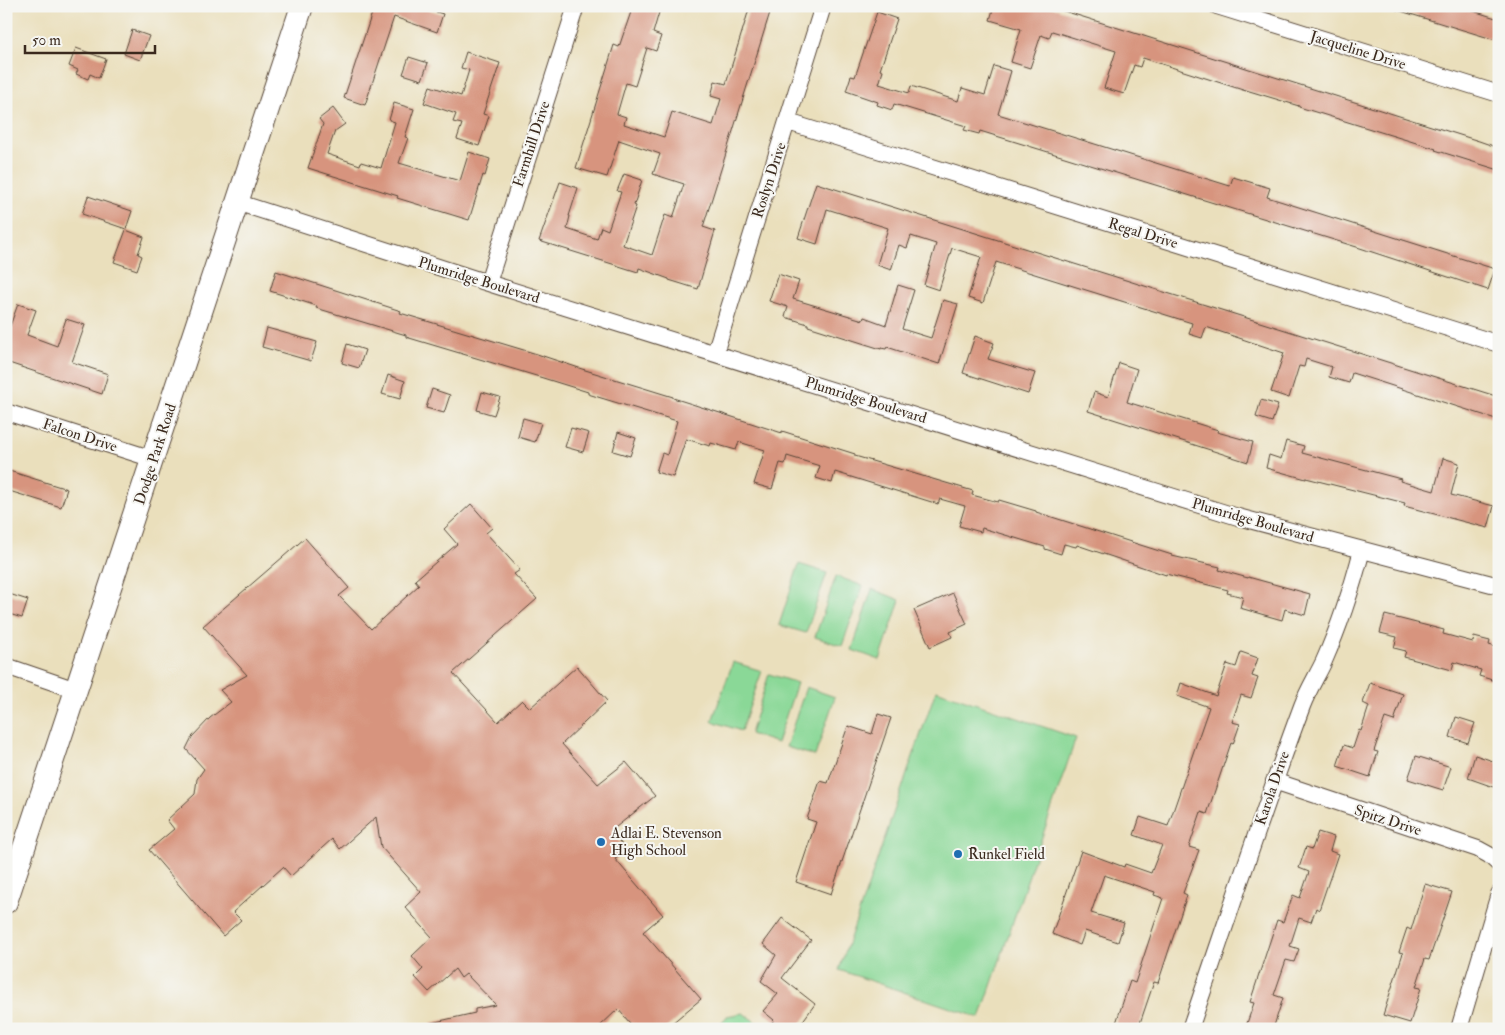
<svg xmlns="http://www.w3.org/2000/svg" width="1505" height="1035" font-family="'IM FELL Double Pica',serif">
	<rect width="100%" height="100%" fill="#f6f6f2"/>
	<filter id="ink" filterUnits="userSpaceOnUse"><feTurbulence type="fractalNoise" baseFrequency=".02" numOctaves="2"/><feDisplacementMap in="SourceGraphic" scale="10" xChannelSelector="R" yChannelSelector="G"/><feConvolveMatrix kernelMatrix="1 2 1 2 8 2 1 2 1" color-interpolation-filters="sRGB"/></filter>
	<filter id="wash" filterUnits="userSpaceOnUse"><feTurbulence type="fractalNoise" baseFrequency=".0096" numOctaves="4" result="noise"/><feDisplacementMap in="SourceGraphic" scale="20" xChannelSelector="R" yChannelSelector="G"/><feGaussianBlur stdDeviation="1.12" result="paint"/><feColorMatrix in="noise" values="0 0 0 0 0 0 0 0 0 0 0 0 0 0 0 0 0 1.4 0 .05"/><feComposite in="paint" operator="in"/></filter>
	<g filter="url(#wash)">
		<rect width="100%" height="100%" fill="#eadfbc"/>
		<path fill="#8ad897" stroke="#62815a" d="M799 564 827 573 806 633 779 625Z
			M836 576 863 586 842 646 815 637Z
			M872 589 900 600 880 660 852 650Z
			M733 662 762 671 741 731 712 721Z
			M769 674 797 683 777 743 750 734Z
			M806 687 835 697 815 756 786 747Z
			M936 690 1076 738 980 1018 839 970Z
			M743 1013 765 1029H718L727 1016Z"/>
		<g id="blocks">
			<path fill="#d7947e" d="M369 6H417L443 14 437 32 394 17 365 105 344 98 373 10 368 9Z
				M633 6H651L660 9 653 33 661 36 656 51 647 48 635 86 626 83 617 114 626 117 624 124 664 137 672 112 713 125 721 99 711 96 715 81 726 84 750 6H772L703 227 715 231 698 289 669 280V279L639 268 638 272 539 241 560 182 578 188 569 216H570L567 229 597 239 601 227 608 230 621 192 617 191 624 174 642 180 634 205 636 206 623 245 652 255 665 215 673 218 684 184 653 174 660 154 619 140 607 177 576 168 614 45 619 47Z
				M994 6H1048L1479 141 1499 148V170L1435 150 1436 149 1299 107V106L1246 90V91L1143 58 1140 67 1134 65 1124 94 1104 88 1116 51 1052 31 1049 38 1041 35 1030 68 1011 62 1021 29 990 20Z
				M1394 6H1457L1499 19V41L1394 9Z
				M877 12 897 19 880 70 883 71 879 84 909 93 911 86 958 101 962 88 985 95 994 66 1011 71 998 114 1230 186 1233 177 1270 188 1267 197 1495 269 1488 290 1360 248 980 131 979 134 964 130 966 126 894 104 892 110 877 105 878 102 846 91 851 76 855 77Z
				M132 30 149 36 140 60 124 54Z
				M76 48 106 59 99 78 90 74 88 79 76 74 78 70 69 66Z
				M466 52 500 63 483 114 489 116 479 146 457 139 462 124 453 122 456 114 424 103 430 86 461 96 469 70 461 68Z
				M409 57 428 63 422 80 403 74Z
				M394 103 414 109 405 137 408 138 399 163 460 181 469 152 490 159 485 176 483 175 469 220 397 198 398 196 308 168 323 124 319 119 333 108 345 124 335 131 327 154 360 165 361 162 381 168 395 122 389 120Z
				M816 183 1499 397V420L1352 373 1349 383 1329 377 1332 367 1306 359 1304 367 1299 366 1289 398 1271 392 1284 353 1206 327 1202 338 1189 334 1192 323 996 262 983 303 968 298 981 257 952 248 939 290 924 285 936 244 911 236 907 248 899 245 891 270 877 265 888 228 827 209 817 244 798 238Z
				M88 196 132 211 126 229 82 214Z
				M126 230 144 237 138 254 142 256 137 270 114 262Z
				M276 271 401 311 400 313 537 354 582 369 673 397V398L720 413 782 433V431L855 454V456L973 491 972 495 998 502 999 500 1036 511V512L1172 555V556L1220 567 1219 570 1248 578V577L1310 594 1305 615 1285 609 1282 620 1240 608 1243 597 1227 593 1228 590 1166 574V575L1077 545 1076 547 1064 544 1061 554 1045 549V547L982 528 981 532 959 526 965 506 940 499 938 504 835 472 832 483 816 478 820 466 787 456 785 464 780 463 772 489 754 484 765 450 739 442 736 450 711 443 710 446 686 439 673 477 656 472 662 453 667 455 677 421 588 394V392L543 378 406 337V335L316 308 317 306 270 291Z
				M778 274 799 281 793 299 863 320 864 317 886 325 898 285 914 290 902 329 931 338 943 300 958 304 939 364 887 347 886 349 881 348V349L808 326V324L785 317 788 307 769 301Z
				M18 304 36 310 27 335 57 346 66 319 85 325 72 362 108 374 102 394 6 362V337Z
				M267 328 317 342 311 361 262 347Z
				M975 336 994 343 988 359 1035 373 1028 394 963 373Z
				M347 344 365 350 359 368 342 363Z
				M1119 363 1137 369 1127 402 1218 430 1217 432 1253 442 1248 462 1088 411 1094 392 1108 397Z
				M388 375 405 381 400 399 382 394Z
				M432 389 450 395 444 413 426 408Z
				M482 392 500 397 494 415 477 410Z
				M1261 400 1278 405 1272 422 1256 417Z
				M523 418 541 423 535 442 518 437Z
				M571 428 589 433 583 452 565 447Z
				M618 432 636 438 630 456 613 451Z
				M1286 441 1304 446 1302 453 1401 479 1400 481 1434 491 1443 458 1459 463 1451 495 1494 506 1488 528 1404 506 1405 503 1306 478V479L1266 468 1269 455 1281 459Z
				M6 470 67 489 61 507 6 490Z
				M471 504 492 528 486 533 520 570 514 574 537 599 453 673 498 722 522 700 530 708 577 666 607 701 562 744 598 784 626 762 655 796 611 831 627 851 615 859 663 915 643 932 701 999 665 1029H635L618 1009 597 1029H432L431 1023 475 1013V1009L496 1005 466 974 461 978 455 969 429 992 415 977 423 969 412 956 432 937 405 907 421 892 381 847 376 817 340 849 332 839 291 876 283 867 233 912 241 920 223 936 149 850 174 829 167 820 195 794 197 779 204 769 186 749 192 737 210 718 231 702 220 690 247 675 203 626 305 538 349 588 339 596 371 629 419 585 415 580 457 544 444 529Z
				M6 593 28 600 22 618 6 613Z
				M953 593 967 624 950 632 952 637 930 647 914 610Z
				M1385 615 1444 630 1443 634 1473 642 1474 637 1490 641 1489 645 1499 648V682L1479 676 1481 670 1454 662 1452 670 1404 657 1406 651 1394 648 1397 637 1380 633Z
				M1241 652 1258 658 1252 676 1258 678 1251 698 1241 695 1232 722 1240 724 1233 744 1231 743 1207 814 1201 812 1189 847 1199 850 1183 893 1187 895 1158 983 1154 982 1138 1029H1114L1130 981 1135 983 1163 898 1154 895 1155 892 1104 875 1091 913 1124 923 1118 942 1085 931 1080 945 1052 934 1081 851 1124 867 1125 864 1151 873 1162 845 1134 835 1140 817 1168 826 1209 707 1177 696 1181 683 1216 696 1227 664 1236 667Z
				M1370 683 1403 694 1394 721 1385 718 1374 751 1378 752 1370 777 1337 766 1344 745 1353 748 1359 730 1361 731 1369 706 1363 703Z
				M878 714 891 718 831 894 796 882 816 822 807 819 820 781 828 783 848 726 872 734Z
				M1456 717 1475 723 1468 743 1450 737Z
				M1475 755 1499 763V789L1468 778Z
				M1416 756 1451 767 1443 790 1408 779Z
				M1318 832 1334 837 1330 851 1338 854 1319 910 1316 908 1311 922 1299 918 1290 946 1299 949 1294 962 1286 960 1274 995 1283 998 1273 1029H1245L1254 1003 1250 1002 1277 920 1283 922 1293 895 1300 898 1309 872 1299 868 1306 847 1312 849Z
				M1425 884 1452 892 1429 960 1425 959 1416 987 1421 988 1410 1023 1383 1015 1403 953 1399 952 1407 928 1411 930Z
				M782 918 811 940 782 978 815 1004 797 1029H767L774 1020 763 1011 778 994 761 981 776 955 763 944Z"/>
		</g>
	</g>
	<g filter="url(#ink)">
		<use href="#blocks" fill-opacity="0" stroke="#554536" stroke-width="1"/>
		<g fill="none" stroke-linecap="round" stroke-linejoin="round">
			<defs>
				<path id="street" d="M1217 6 1499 94
					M788 122 1499 344
					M236 202 488 283 1238 517 1499 586
					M488 283 576 6
					M715 353 823 6
					M6 412 153 459
					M6 666 76 690
					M1274 781 1478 849 1489 855 1499 864
					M1190 1029C1227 921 1262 813 1302 706 1308 690 1317 676 1324 661 1340 625 1352 588 1362 550
					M1459 1029 1499 894"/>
				<path id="secondary" d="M6 902C106 604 201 304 302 6"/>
			</defs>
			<use href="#street" stroke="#554536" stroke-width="18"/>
			<use href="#secondary" stroke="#554536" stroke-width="24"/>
			<use href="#street" stroke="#fff" stroke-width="16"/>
			<use href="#secondary" stroke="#fff" stroke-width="22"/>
		</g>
	</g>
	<g fill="#1f6fb2" stroke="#f6f6f2" stroke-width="2">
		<circle cx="601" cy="842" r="5"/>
		<circle cx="958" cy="854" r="5"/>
	</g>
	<g text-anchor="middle" stroke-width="4" stroke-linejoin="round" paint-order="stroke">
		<g font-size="15" fill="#3b2a1e" stroke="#f6f6f2">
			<text transform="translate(1358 50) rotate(17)" y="5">Jacqueline Drive</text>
			<text transform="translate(531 144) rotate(-72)" y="5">Farmhill Drive</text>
			<text transform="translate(769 180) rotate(-72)" y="5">Roslyn Drive</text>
			<text transform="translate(1143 233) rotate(17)" y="5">Regal Drive</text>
			<text transform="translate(479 280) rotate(17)" y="5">Plumridge Boulevard</text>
			<text transform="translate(866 400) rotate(17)" y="5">Plumridge Boulevard</text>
			<text transform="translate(80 435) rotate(18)" y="5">Falcon Drive</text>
			<text transform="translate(155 454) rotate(-72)" y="5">Dodge Park Road</text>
			<text transform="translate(1253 520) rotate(16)" y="5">Plumridge Boulevard</text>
			<text transform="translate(1272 788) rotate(-71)" y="5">Karola Drive</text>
			<text transform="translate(1388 820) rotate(18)" y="5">Spitz Drive</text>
		</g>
		<g font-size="15" fill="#3b2a1e" stroke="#f6f6f2" text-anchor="start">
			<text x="611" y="838">Adlai E. Stevenson<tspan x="611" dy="17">High School</tspan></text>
			<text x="968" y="859">Runkel Field</text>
		</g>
	</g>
	<rect width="1505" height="1035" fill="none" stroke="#f6f6f2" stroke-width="25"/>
	<path d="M25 45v8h130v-8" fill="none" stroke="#3b2a1e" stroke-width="2.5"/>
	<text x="32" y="45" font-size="15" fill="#3b2a1e" stroke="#f6f6f2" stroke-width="4" paint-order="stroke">50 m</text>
</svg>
